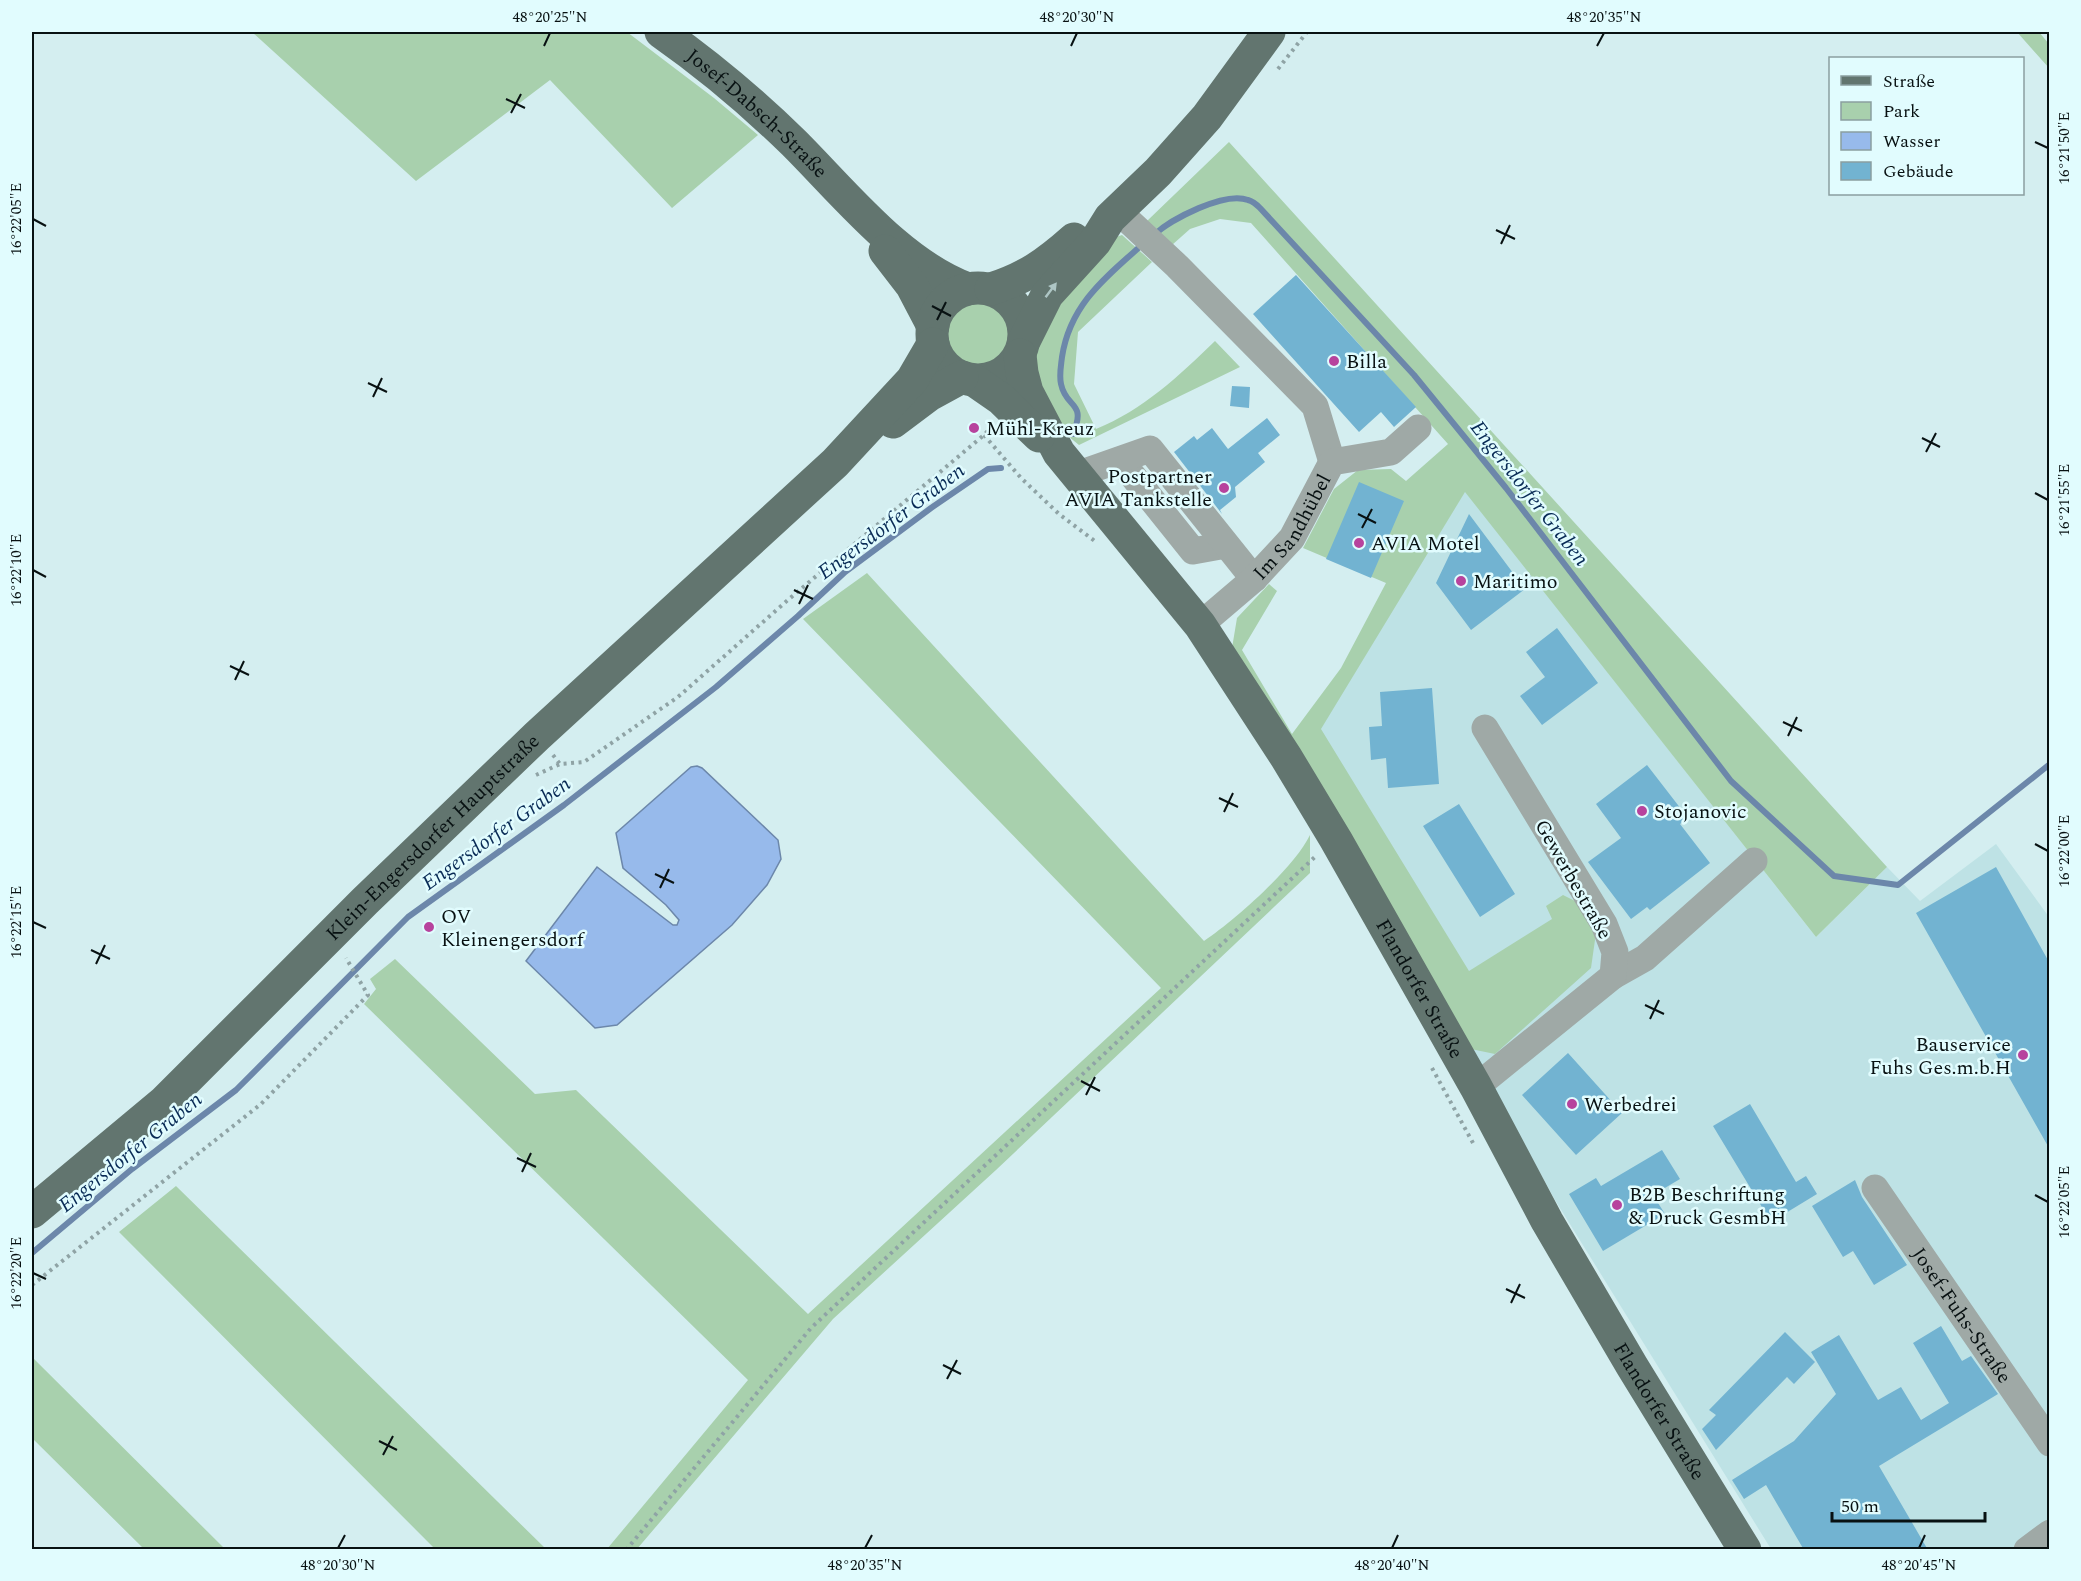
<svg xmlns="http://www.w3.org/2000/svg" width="2081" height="1581" font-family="Spectral,serif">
	<rect width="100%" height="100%" fill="#d4eef0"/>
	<path fill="#bee2e5" d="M1465 491 1816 937 1887 867 1920 901 1996 844 2049 917V1549H1771L1555 1200 1308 749Z"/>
	<path fill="#a8d0ad" d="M252 32H627L714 98 758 135 672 208 550 80 416 181Z
		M2017 32H2039L2049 44V68Z
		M1229 142 1887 867 1816 937 1465 492 1321 729 1469 971 1552 919 1546 906 1563 895 1575 901 1596 933 1591 968 1495 1054 1466 1048 1232 648 1237 618 1269 584 1277 591 1242 650 1292 734 1341 668 1386 583 1303 548 1334 489 1358 470 1391 469 1406 481 1448 444 1251 223 1220 219 1190 229 1172 245 1147 221Z
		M1122 235 1152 262 1078 332 1074 384 1096 429C1143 410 1179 376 1215 341L1240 367 1079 445 1052 423 1038 400 1034 342 1045 314 1110 239Z
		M943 334a35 35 0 1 1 70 0a35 35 0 1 1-70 0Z
		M867 573 1204 941C1235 920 1294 868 1310 835V873L996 1170 833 1319 637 1549H607L748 1380 364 1004 376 989 370 979 395 959 535 1094 576 1090 808 1314 1161 988 803 619Z
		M176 1186 546 1549H435L119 1232Z
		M32 1357 225 1549H144L32 1438Z"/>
	<path fill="#97baeb" stroke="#6c87aa" stroke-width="1.5" d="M697 766 702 768 778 840 781 859 767 885 732 925 617 1025 595 1028 526 961 597 867 673 925H677L679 920 666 905 623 868 616 833 691 767Z"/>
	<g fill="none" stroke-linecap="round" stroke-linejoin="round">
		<path stroke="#6c87aa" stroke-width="6" d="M1154 235C1171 219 1225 191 1248 200 1252 201 1257 205 1260 208L1414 375 1506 488 1731 781 1834 876 1898 885 2050 764
			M1073 434C1087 401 1066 409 1061 384 1059 375 1061 366 1062 357 1070 304 1106 277 1144 243
			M32 1253 132 1169 236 1090 408 917 564 805 716 687 798 616 845 572 931 508 988 469 1001 468"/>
	</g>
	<path fill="#72b3d1" d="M1296 275 1416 407 1394 427 1381 412 1359 432 1253 314Z
		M1232 386 1250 387 1249 408 1230 406Z
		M1267 418 1280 435 1258 453 1265 462 1235 487 1236 497 1220 510 1222 514 1174 452 1194 436 1197 440 1212 428 1228 449Z
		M1359 482 1404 501 1371 578 1326 559Z
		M1469 514 1525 589 1471 630 1436 583Z
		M1557 628 1598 683 1542 725 1520 696 1545 677 1526 652Z
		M1432 688 1439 784 1388 788 1386 758 1371 760 1369 727 1382 726 1380 692Z
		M1647 765 1688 818 1680 824 1710 863 1650 910 1647 907 1631 919 1588 862 1621 838 1596 804Z
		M1459 804 1515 894 1480 917 1423 826Z
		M1996 867 2049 962V1148L1916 913Z
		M1568 1053 1622 1113 1576 1155 1522 1095Z
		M1750 1104 1796 1182 1806 1176 1817 1194 1771 1222 1713 1126Z
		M1662 1150 1680 1179 1653 1195 1665 1214 1603 1251 1569 1194 1596 1178 1601 1186Z
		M1855 1180 1862 1197 1907 1265 1874 1285 1853 1251 1843 1257 1812 1206Z
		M1941 1326 1962 1361 1971 1356 1998 1394 1879 1466 1928 1550H1804L1766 1485 1744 1499 1732 1480 1794 1441 1836 1394 1811 1352 1839 1335 1878 1400 1901 1387 1921 1420 1949 1403 1913 1343Z
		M1785 1332 1815 1362 1794 1384 1787 1377 1716 1450 1702 1429 1716 1415 1709 1410Z"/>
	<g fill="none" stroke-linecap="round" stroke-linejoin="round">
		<path stroke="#8fa3a5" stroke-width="4" stroke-dasharray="3 4.5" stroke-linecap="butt" d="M1278 69 1307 32
			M984 435 1021 478 1059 514 1096 542
			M553 755 560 764 584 762 678 697 789 599 984 435 993 425
			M536 775 560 764
			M1432 1068 1473 1143
			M32 1285 261 1104 368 995 346 958
			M626 1550 811 1328 1317 855"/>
		<g stroke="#9fa9a6" stroke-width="27">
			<path d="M1118 211 1177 266 1315 406 1332 462"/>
			<path d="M1120 460 1193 551 1226 545"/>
			<path d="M1076 475 1150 449 1254 579"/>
			<path id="s1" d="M1200 625 1254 579 1292 538 1332 462 1391 452 1418 428"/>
			<path d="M1613 976 1645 958 1754 861"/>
			<path d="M1476 1087 1613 976 1615 952 1604 924 1485 728"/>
			<path id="s2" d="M1875 1188 2050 1443"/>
			<path d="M2027 1550 2050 1533"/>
		</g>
		<g stroke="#62756f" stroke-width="33">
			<path id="s3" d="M661 32C708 65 753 103 794 143 845 194 900 264 968 289"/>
			<path d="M885 251 912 286 933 326"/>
			<circle cx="978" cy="334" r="46"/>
			<path d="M991 289C1026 278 1047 263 1074 239"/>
			<path d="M1024 341 1047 295 1095 242 1110 218 1158 172 1207 117 1269 32"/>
			<path id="s4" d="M1020 355 1022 373 1027 392 1059 453 1200 625 1286 757 1336 840 1476 1087 1547 1221 1632 1366 1745 1550"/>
			<path d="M975 381 1001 399 1039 436"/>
			<path d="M893 422 929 395 962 377"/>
			<path id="s5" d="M32 1212 164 1102 365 901 537 736 835 463 912 380 933 344"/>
		</g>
	</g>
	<defs><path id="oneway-solid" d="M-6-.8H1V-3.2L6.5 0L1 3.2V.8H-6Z" transform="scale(1.5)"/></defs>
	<use fill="#aec6c5" href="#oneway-solid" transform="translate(1051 290) rotate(-53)"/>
	<path fill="none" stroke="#081112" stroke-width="2" d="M544 46 550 33M1071 46 1077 33M1597 46 1604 33M506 99 525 108M511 113 521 94M2035 142 2048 148M33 219 46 226M1496 230 1515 239M1501 244 1510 225M932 306 951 316M937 320 946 302M368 383 387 392M373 397 382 378M1922 438 1940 447M1926 452 1936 433M2035 493 2048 500M1358 514 1376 523M1362 528 1372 509M33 570 46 577M794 590 813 599M799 604 808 585M230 666 249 675M235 680 244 661M1783 722 1802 731M1788 736 1797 717M1219 798 1238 807M1224 812 1233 793M2035 844 2048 851M655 874 674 883M660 888 669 869M33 922 46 928M91 950 110 959M96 964 105 945M1645 1005 1664 1014M1650 1019 1659 1000M1081 1081 1100 1091M1086 1095 1095 1077M517 1158 536 1167M522 1172 531 1153M2035 1195 2048 1202M33 1273 46 1279M1506 1289 1525 1298M1511 1303 1520 1284M943 1365 961 1374M947 1379 957 1360M379 1441 397 1450M383 1455 393 1436M338 1548 345 1535M865 1548 872 1535M1392 1548 1398 1535M1919 1548 1925 1535"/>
	<g fill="#b7439d" stroke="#e1fcfe" stroke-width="2">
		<circle cx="1334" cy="361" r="6"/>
		<circle cx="974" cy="428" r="6"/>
		<circle cx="1224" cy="488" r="6"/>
		<circle cx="1359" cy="543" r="6"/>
		<circle cx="1461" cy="581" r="6"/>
		<circle cx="1642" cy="811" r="6"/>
		<circle cx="429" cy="927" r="6"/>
		<circle cx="2023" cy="1055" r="6"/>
		<circle cx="1572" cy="1104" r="6"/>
		<circle cx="1617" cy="1205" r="6"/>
	</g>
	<g text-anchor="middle" stroke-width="5" stroke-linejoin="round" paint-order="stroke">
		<g font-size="20" fill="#081112" stroke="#e1fcfe">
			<text dy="7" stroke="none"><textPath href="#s3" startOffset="126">Josef-Dabsch-Straße</textPath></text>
			<text dy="7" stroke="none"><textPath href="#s1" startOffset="136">Im Sandhübel</textPath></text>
			<text dy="7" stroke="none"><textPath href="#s5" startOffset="549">Klein-Engersdorfer Hauptstraße</textPath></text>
			<text transform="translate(1574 879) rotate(60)" y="7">Gewerbestraße</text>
			<text dy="7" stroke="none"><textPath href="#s4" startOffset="754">Flandorfer Straße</textPath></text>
			<text dy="7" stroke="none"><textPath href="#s2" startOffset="154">Josef-Fuhs-Straße</textPath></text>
			<text dy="7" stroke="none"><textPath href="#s4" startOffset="1240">Flandorfer Straße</textPath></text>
		</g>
		<g font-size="20" fill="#081112" stroke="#e1fcfe" text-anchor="start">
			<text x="1346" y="368">Billa</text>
			<text x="986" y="435">Mühl-Kreuz</text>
			<text x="1212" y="483" text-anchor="end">Postpartner<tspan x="1212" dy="23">AVIA Tankstelle</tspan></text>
			<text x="1371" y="550">AVIA Motel</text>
			<text x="1473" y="588">Maritimo</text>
			<text x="1654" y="818">Stojanovic</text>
			<text x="441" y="923">OV<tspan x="441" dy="23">Kleinengersdorf</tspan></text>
			<text x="2011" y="1051" text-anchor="end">Bauservice<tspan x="2011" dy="23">Fuhs Ges.m.b.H</tspan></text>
			<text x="1584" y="1111">Werbedrei</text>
			<text x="1629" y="1201">B2B Beschriftung<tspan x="1629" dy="23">&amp; Druck GesmbH</tspan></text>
		</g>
		<g font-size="21" font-style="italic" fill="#082a55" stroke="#e1fcfe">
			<text transform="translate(1530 493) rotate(52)" y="7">Engersdorfer Graben</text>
			<text transform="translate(891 521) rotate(-37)" y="7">Engersdorfer Graben</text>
			<text transform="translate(496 833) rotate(-36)" y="7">Engersdorfer Graben</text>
			<text transform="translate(130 1152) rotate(-39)" y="7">Engersdorfer Graben</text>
		</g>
	</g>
	<rect width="2081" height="1581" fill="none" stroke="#e1fcfe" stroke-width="66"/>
	<rect x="1829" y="57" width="195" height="138" fill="#e1fcfe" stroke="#8a9ea0" stroke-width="1.5"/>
	<rect x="1841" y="76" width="30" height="9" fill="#62756f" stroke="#8a9ea0" stroke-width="1.5"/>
	<text x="1883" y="87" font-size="18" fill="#081112">Straße</text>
	<rect x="1841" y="102" width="30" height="18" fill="#a8d0ad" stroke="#8a9ea0" stroke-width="1.5"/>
	<text x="1883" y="117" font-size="18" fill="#081112">Park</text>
	<rect x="1841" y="132" width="30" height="18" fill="#97baeb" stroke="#8a9ea0" stroke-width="1.5"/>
	<text x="1883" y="147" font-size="18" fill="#081112">Wasser</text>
	<rect x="1841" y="162" width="30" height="18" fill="#72b3d1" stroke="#8a9ea0" stroke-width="1.5"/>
	<text x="1883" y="177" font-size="18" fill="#081112">Gebäude</text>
	<path d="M1832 1512v9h153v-9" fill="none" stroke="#081112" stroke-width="3"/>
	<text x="1841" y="1512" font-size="18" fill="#081112" stroke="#e1fcfe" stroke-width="4.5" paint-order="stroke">50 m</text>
	<rect x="33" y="33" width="2015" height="1515" fill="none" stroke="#081112" stroke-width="2"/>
	<g font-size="15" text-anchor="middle" fill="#081112">
		<text x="550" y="22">48°20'25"N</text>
		<text x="1077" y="22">48°20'30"N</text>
		<text x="1604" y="22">48°20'35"N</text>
		<text transform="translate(2064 148) rotate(-90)" y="5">16°21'50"E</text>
		<text transform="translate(16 219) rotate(-90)" y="5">16°22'05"E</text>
		<text transform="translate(2064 500) rotate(-90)" y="5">16°21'55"E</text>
		<text transform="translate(16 570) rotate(-90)" y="5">16°22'10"E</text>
		<text transform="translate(2064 851) rotate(-90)" y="5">16°22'00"E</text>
		<text transform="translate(16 922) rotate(-90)" y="5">16°22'15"E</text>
		<text transform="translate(2064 1202) rotate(-90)" y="5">16°22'05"E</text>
		<text transform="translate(16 1273) rotate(-90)" y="5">16°22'20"E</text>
		<text x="338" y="1570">48°20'30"N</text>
		<text x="865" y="1570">48°20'35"N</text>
		<text x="1392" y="1570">48°20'40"N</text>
		<text x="1919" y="1570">48°20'45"N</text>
	</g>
</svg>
